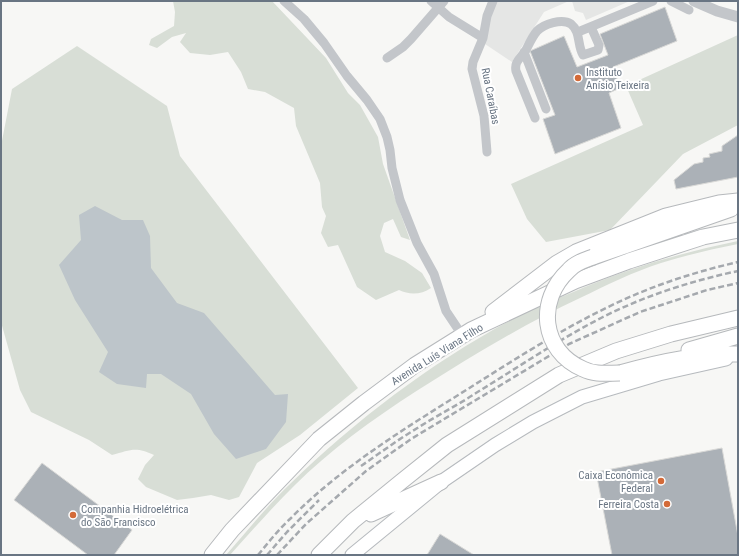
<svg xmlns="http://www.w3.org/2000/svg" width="739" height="556" font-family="'Roboto Condensed',sans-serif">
	<rect width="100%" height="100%" fill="#f7f7f5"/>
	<path fill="#e5e6e5" d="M496 1H569L544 12 512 62 485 44 487 17Z
		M572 1H630L586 20 583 13 575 11Z"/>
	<path fill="#d8ded6" d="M173 1H272L326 58 348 93 360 105 378 137 383 164 410 240 401 237 393 219 384 223 380 236 385 252 405 261 422 273 431 288C421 295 409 295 399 290L376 300 357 287 338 245 328 247 321 233 326 216 322 207 320 183 296 126 294 108 265 92 248 89 241 72 228 52 210 55 190 53 180 42 186 33 172 37 157 48 149 45 151 39 174 26 175 12Z
		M738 35V125L683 154 610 230 546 242 527 219 511 184 643 125 626 86Z
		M77 46 167 106 180 156 358 388 300 435 257 463 239 497 229 500 211 495 193 498 177 500 146 487 138 479 145 465 154 455C136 446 130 450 112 455L89 440 31 412 20 390 1 322V146L12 89Z
		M738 241V244C712 249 687 255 661 263 633 272 607 285 580 298 535 319 492 344 450 370 405 398 361 426 321 461 288 489 259 523 230 555H226C247 531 267 506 290 484 361 415 440 356 528 311 542 304 557 299 571 293 626 269 679 253 738 241Z"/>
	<path fill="#bdc5ca" d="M95 206 122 220H143L150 236 151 268 177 303 204 313 275 395 288 394 286 422 266 449 236 459 214 434 191 394 161 374H147L146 388 117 384 99 372 108 352 75 300 59 265 81 240 79 215Z"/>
	<path fill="#abb1b7" stroke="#d9d9d7" d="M665 7 677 41 613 67 620 88 609 93 621 128 555 154 543 119 555 115 530 51 564 36 577 67 608 55 600 34Z
		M738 135V177L676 189 674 180 694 164 703 162V158L710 157 709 154 722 151V146Z
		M722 448 738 536V555H612L596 472Z
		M42 463 132 530 114 555H88L14 500Z
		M440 534 474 555H427Z"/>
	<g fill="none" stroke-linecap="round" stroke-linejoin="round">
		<defs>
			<path id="secondary" d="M352 555 441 482 495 445 533 422 582 397 659 374 726 359"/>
			<path id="trunk" d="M593 257 731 209
				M493 312 557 263 576 252 666 216 719 203 738 201
				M689 350 738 336
				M620 373C658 362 698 353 738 354
				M371 514 441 482
				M212 555 232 530 319 439 364 403 415 365 471 330 575 281 629 261 703 237 738 230
				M319 555 353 521 402 481 447 445 559 375 616 351 671 334 738 318"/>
		</defs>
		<use href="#secondary" stroke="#b6babe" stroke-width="15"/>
		<use href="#trunk" stroke="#b6b9bc" stroke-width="17"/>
		<path stroke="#c3c6ca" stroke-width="9" d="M284 1 304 19 324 43 347 76 367 100 380 119 387 137 390 150 392 168 400 200 417 243 434 274 446 311 462 335
			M431 1 449 17 483 38
			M671 1 689 10
			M578 32 653 1
			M524 52 546 109
			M387 58 403 47 411 39 444 1
			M535 118 516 71C514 61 521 58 526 50 529 44 532 37 537 31 544 24 562 18 571 24 581 32 577 45 583 55L598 50 599 45 591 27
			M487 152 484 116 472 69 473 62 483 38 487 16 493 1"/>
		<path stroke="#c3c6ca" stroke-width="11" d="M694 1 717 11 738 17"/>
		<use href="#secondary" stroke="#fff" stroke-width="13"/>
		<use href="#trunk" stroke="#fff" stroke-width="15"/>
		<path stroke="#a5a9ae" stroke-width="2.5" stroke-dasharray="6 3" stroke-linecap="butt" d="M361 466C380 453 399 439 419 427 438 415 458 405 476 393 517 368 558 340 601 318 644 296 691 281 738 271
			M258 555C268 543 278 530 290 519 342 466 409 426 471 387 520 356 570 324 623 300 660 283 699 271 738 262
			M267 555 287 532 319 500
			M277 555 306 524 366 471 411 439 569 344 640 312 707 290 738 283"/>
		<defs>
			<path id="trunk-bridge" d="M593 257C585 260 575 263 569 270 536 300 541 351 583 369 595 375 607 373 620 373"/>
		</defs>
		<use href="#trunk-bridge" stroke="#b6b9bc" stroke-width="17" stroke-linecap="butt"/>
		<use href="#trunk-bridge" stroke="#fff" stroke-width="15"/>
	</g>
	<g fill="#d36a38" stroke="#fff" stroke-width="1.5">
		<circle cx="578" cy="78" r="4"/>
		<circle cx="661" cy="481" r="4"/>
		<circle cx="667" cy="504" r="4"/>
		<circle cx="73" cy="515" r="4"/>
	</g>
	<g text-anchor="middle" stroke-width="4" stroke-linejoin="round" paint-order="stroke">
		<g font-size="11" fill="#697583" stroke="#fff" text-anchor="start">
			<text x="586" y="76">Instituto<tspan x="586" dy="13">Anísio Teixeira</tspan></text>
			<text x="653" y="479" text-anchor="end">Caixa Econômica<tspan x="653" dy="13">Federal</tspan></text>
			<text x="659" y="508" text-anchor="end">Ferreira Costa</text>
			<text x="81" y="513">Companhia Hidroelétrica<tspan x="81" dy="13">do São Francisco</tspan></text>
		</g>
		<g font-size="11" fill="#697583" stroke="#fff">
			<text transform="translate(491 96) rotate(79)" y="4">Rua Caraíbas</text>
			<text transform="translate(437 354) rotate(-32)" y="4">Avenida Luís Viana Filho</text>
		</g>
	</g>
	<rect width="739" height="556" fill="none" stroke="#697583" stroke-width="4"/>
</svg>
